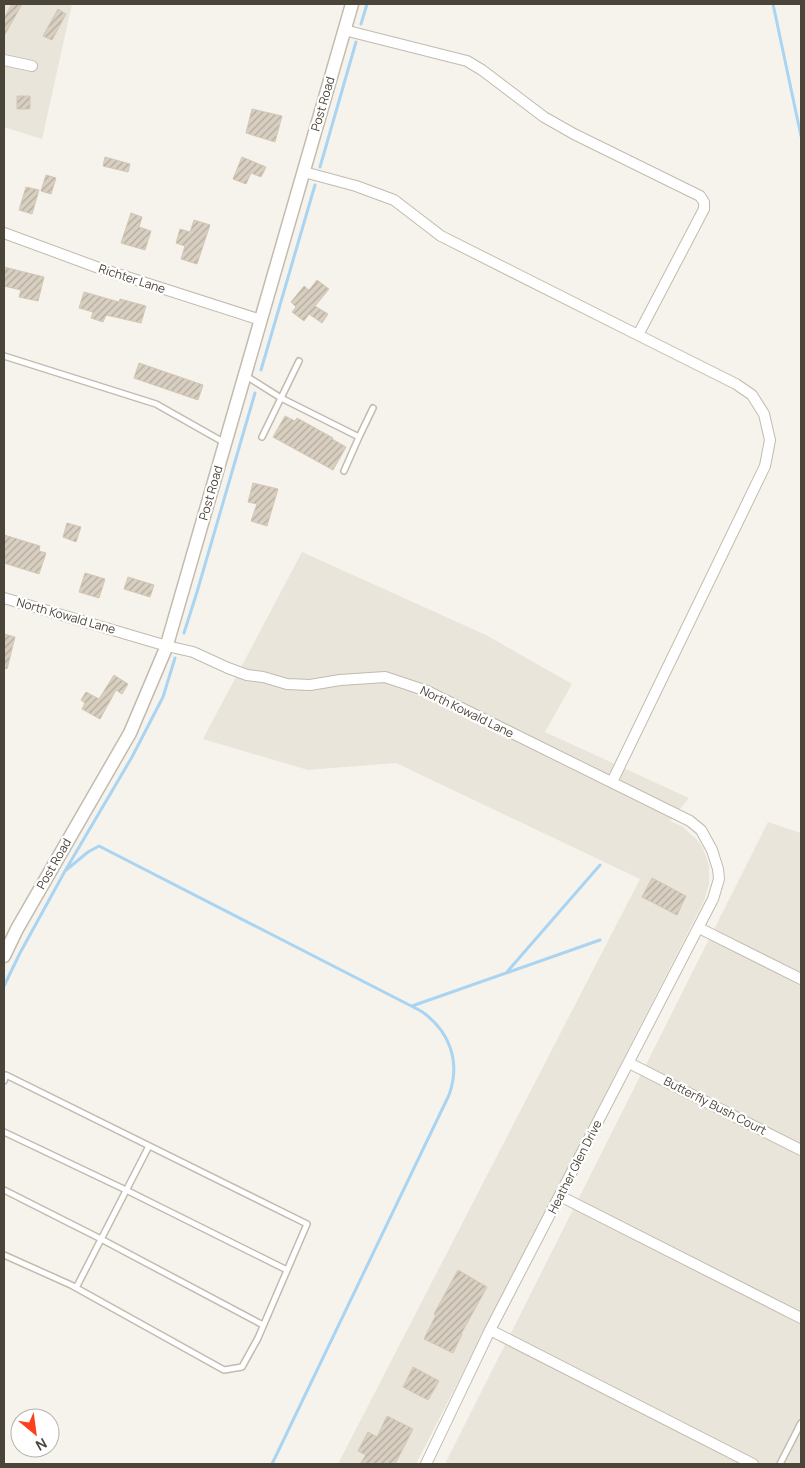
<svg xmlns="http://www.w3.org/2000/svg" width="805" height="1468" font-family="Manrope,sans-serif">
	<defs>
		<pattern id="building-hatch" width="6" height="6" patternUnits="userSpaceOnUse" patternTransform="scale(1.25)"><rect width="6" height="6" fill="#d8cfc1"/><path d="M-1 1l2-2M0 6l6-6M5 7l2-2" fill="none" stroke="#b1aa9e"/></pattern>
	</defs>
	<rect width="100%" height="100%" fill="#f6f3ec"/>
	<path fill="#eae5da" d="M4 4H72L42 139 4 127Z
		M302 552 486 635 572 684 545 732 689 798 670 821 682 826 697 840 703 848 709 865V884L704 901 416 1464H338L640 879 396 763 308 770 203 739Z
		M768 822 801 833V1464H445Z"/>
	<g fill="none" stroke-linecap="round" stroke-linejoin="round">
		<path stroke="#a9d4f2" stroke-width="3" d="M773 4 801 136
			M361 24 367 4
			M320 167 356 42
			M261 370 315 185
			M184 633 197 592 255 393
			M65 871 88 852 99 846 421 1011C450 1031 461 1062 449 1095L272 1464
			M507 972 600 865
			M4 986 20 953 65 871 132 757 163 697 175 658
			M412 1006 600 940"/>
	</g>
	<path fill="url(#building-hatch)" stroke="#d3c7b4" d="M12 4H22L4 36V18Z
		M58 9 66 14 52 40 43 36Z
		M17 96H30V109H17Z
		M252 109 282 116 275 142 246 133Z
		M105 157 130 164 128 172 103 166Z
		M242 157 266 167 261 177 251 173 246 184 233 179Z
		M46 175 56 178 51 194 41 191Z
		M26 187 39 190 32 214 19 210Z
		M131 213 142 217 139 227 151 231 145 250 121 243Z
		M194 220 210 225 197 264 181 259 185 246 176 243 180 229 190 232Z
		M4 267 44 277 38 301 19 297 21 290 4 286Z
		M317 280 329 289 315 306 328 314 322 323 309 314 304 321 292 312 296 307 291 302 304 286 309 290Z
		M84 292 119 302 120 299 146 306 141 323 106 315 103 322 91 318 93 312 79 308Z
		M139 363 203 385 198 400 134 378Z
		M285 416 295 421 297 418 333 438 332 439 346 447 333 470 273 437Z
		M253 483 278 489 267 526 251 521 257 504 248 502Z
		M67 523 81 527 76 542 63 537Z
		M4 535 40 546 39 551 46 553 39 574 4 563Z
		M85 573 105 579 99 598 79 592Z
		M128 577 154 585 150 597 124 589Z
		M4 634 15 637 7 669 4 668Z
		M114 675 128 684 122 694 116 690 100 719 82 709 85 703 81 700 86 692 99 699Z
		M652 878 686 896 677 915 642 897Z
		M458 1270 487 1287 461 1334H462L453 1353 424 1339 436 1315 434 1314Z
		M413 1367 439 1381 428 1400 403 1387Z
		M387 1416 413 1429 395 1464H360L366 1455 358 1451 368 1432 377 1437Z"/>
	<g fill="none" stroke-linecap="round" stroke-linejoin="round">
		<defs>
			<path id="service" d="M4 356 156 404 225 443
				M246 376 281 398 359 437 344 471
				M262 437 299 361
				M359 437 373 408
				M4 1081 6 1075 307 1224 258 1338 242 1367 224 1370 71 1285 4 1255
				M4 1132 126 1190 287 1270
				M4 1190 101 1239 263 1325
				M76 1288 149 1146
				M780 1464 801 1423"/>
			<path id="minor" d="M4 60 32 66
				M304 172 356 186 394 200 441 236 638 335 704 209V202L700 196 574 134 544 117 482 70 467 61 344 30
				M4 233 99 268 261 320
				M4 598 167 646 193 652 228 668 247 675 263 677 287 684 310 685 340 680 385 677 427 691 690 821 701 830 712 850 718 869 719 879 713 899 490 1330 426 1464
				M612 782 765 466 770 440 764 414 752 395 736 384 638 335
				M699 928 801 979
				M629 1063 801 1150
				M560 1196 801 1318
				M490 1330 753 1464"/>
			<path id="tertiary" d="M4 956 17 929 130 733 166 648 352 4"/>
		</defs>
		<use href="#service" stroke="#c2bbae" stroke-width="8"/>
		<use href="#minor" stroke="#c2bbae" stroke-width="12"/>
		<use href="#tertiary" stroke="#c2bbae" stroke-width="15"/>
		<use href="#service" stroke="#fff" stroke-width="5"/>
		<use href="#minor" stroke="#fff" stroke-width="10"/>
		<use href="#tertiary" stroke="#fff" stroke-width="12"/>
	</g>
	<g text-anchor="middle" stroke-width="4.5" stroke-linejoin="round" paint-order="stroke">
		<g font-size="12" fill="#4b4439" stroke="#fff">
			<text transform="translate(323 104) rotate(-74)" y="4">Post Road</text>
			<text transform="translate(132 279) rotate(18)" y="4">Richter Lane</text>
			<text transform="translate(211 493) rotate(-74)" y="4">Post Road</text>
			<text transform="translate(66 616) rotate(16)" y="4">North Kowald Lane</text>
			<text transform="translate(467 712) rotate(26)" y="4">North Kowald Lane</text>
			<text transform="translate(54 864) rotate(-60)" y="4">Post Road</text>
			<text transform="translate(715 1106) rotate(27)" y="4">Butterfly Bush Court</text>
			<text transform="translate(575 1167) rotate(-63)" y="4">Heather Glen Drive</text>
		</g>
	</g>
	<rect width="805" height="1468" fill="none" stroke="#4b4439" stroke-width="10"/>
	<g transform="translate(35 1433) rotate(151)"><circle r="24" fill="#ffffff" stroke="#b7b4b0"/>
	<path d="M0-4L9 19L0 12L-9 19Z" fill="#fc3f1d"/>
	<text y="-8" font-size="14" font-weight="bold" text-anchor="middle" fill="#4b4439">N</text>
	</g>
</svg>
